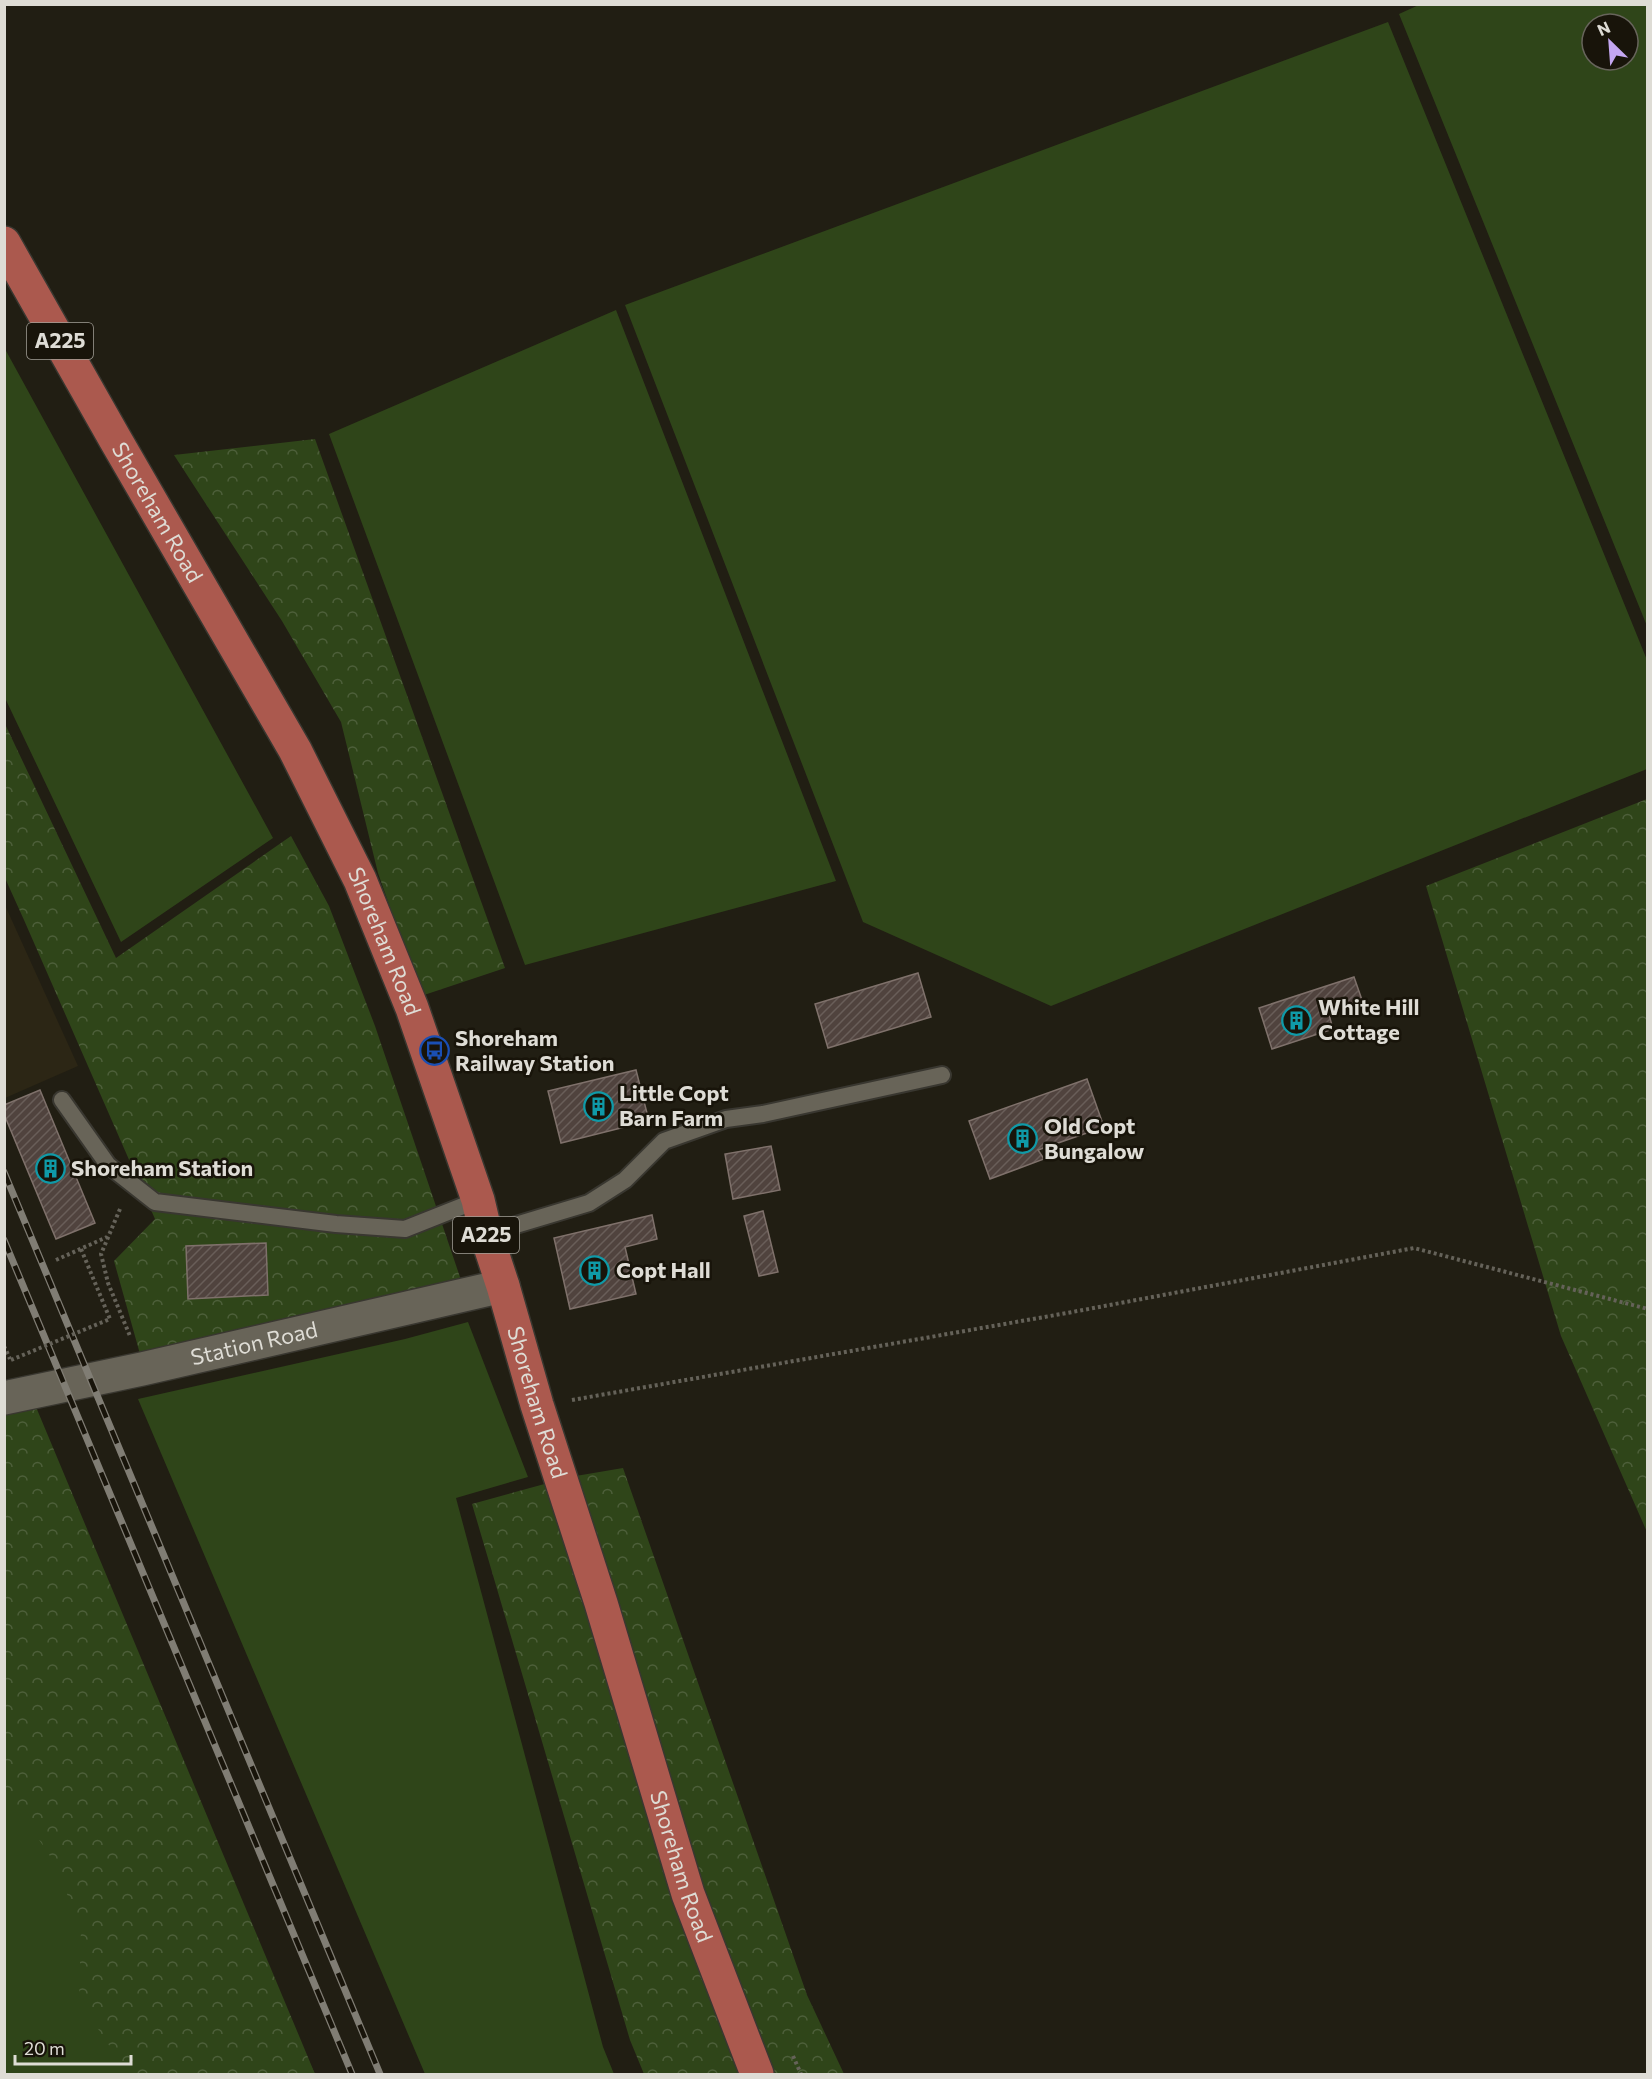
<svg xmlns="http://www.w3.org/2000/svg" width="1652" height="2079" font-family="Commissioner,sans-serif">
	<defs>
		<pattern id="forest-crowns" width="20" height="18" patternUnits="userSpaceOnUse" patternTransform="scale(1.5)"><rect width="20" height="18" fill="#2f4519"/><path d="M2 6a3 3 0 1 1 6 0M12 15a3 3 0 1 1 6 0" fill="none" stroke="#4d5f3a"/></pattern>
		<pattern id="building-hatch" width="6" height="6" patternUnits="userSpaceOnUse" patternTransform="scale(1.5)"><rect width="6" height="6" fill="#50433e"/><path d="M-1 1l2-2M0 6l6-6M5 7l2-2" fill="none" stroke="#695e59"/></pattern>
	</defs>
	<rect width="100%" height="100%" fill="#211e13"/>
	<path fill="#2c2615" d="M4 903 78 1066 5 1098H4Z"/>
	<path fill="#2f4519" fill-rule="evenodd" d="M1421 4 1647 5V626L1399 14ZM1592 24H1628V60H1592Z
		M1388 22 1647 660V769L1051 1006 863 922 625 305Z
		M616 310 836 881 525 965 329 434Z
		M5 349 273 838 121 942 5 698Z
		M468 1322 528 1477 456 1498 603 2047 614 2074H425L138 1399 405 1339Z
		M4 1414 315 2074H5Z"/>
	<path fill="url(#forest-crowns)" d="M315 439 505 968 421 996 378 873 341 722 282 621 174 455Z
		M5 724 116 958 291 836 329 906 375 1026 462 1283 140 1354 114 1261 155 1219 24 920 5 878Z
		M1647 799V1532L1561 1336 1426 886Z
		M36 1407 315 2074H128L79 2000 81 1927 52 1859 5 1789 4 1414Z
		M623 1468 807 1995 844 2074H644L630 2040 472 1504 570 1477Z"/>
	<path fill="url(#building-hatch)" stroke="#7f716b" stroke-width="1.5" d="M918 973 931 1017 828 1048 815 1004Z
		M1354 977 1362 1000 1328 1011 1333 1029 1272 1049 1259 1008Z
		M636 1070 649 1121 561 1143 548 1091Z
		M1087 1079 1104 1127 1038 1150 1044 1159 990 1179 969 1121Z
		M40 1090 95 1223 56 1239 4 1114V1105Z
		M771 1146 780 1190 733 1199 725 1154Z
		M763 1211 778 1272 759 1276 744 1216Z
		M652 1215 657 1239 625 1247 636 1294 570 1309 554 1238Z
		M266 1243 268 1295 188 1299 186 1246Z"/>
	<g fill="none" stroke-linecap="round" stroke-linejoin="round">
		<defs>
			<path id="service" d="M62 1100 108 1165 155 1202 336 1224 405 1229 478 1200
				M486 1234 589 1203 625 1180 664 1141 726 1119 763 1114 942 1075"/>
			<g id="tertiary">
				<path id="s1" d="M4 1398 142 1369 503 1286"/>
			</g>
			<g id="primary">
				<path id="s2" d="M4 243 115 439 295 750 360 880 412 1008 478 1200 486 1234 503 1286 537 1405 601 1603 688 1894 757 2074"/>
			</g>
		</defs>
		<use href="#service" stroke="#393730" stroke-width="20"/>
		<use href="#tertiary" stroke="#393730" stroke-width="36"/>
		<use href="#primary" stroke="#393730" stroke-width="36"/>
		<path stroke="#656259" stroke-width="4" stroke-dasharray="3 3" stroke-linecap="butt" d="M120 1209 101 1254 108 1283 130 1336
			M81 1249 110 1319
			M56 1260 107 1237
			M4 1346 10 1359
			M572 1400 1067 1313 1414 1248 1648 1309
			M793 2056 801 2074"/>
		<use href="#service" stroke="#686458" stroke-width="16"/>
		<use href="#tertiary" stroke="#686458" stroke-width="33"/>
		<use href="#primary" stroke="#ab594e" stroke-width="33"/>
		<defs>
			<path id="rail" d="M4 1172 380 2074
				M4 1240 352 2074"/>
		</defs>
		<use href="#rail" stroke="#807d74" stroke-width="7"/>
		<use href="#rail" stroke="#18140a" stroke-width="4.5" stroke-dasharray="14" stroke-linecap="butt"/>
		<path stroke="#656259" stroke-width="4" stroke-dasharray="3 3" stroke-linecap="butt" d="M11 1360 110 1319"/>
	</g>
	<defs>
		<symbol id="building-ring" viewBox="-11 -11 22 22"><circle r="9.5" fill="#18140a" stroke="#0f9aa8" stroke-width="1.5"/><path d="M-4-6H4V6H1V3H-1V6H-4ZM-2.5-4.3h1.7v1.8h-1.7ZM.8-4.3h1.7v1.8H.8ZM-2.5-1h1.7V.8h-1.7ZM.8-1h1.7V.8H.8Z" fill="#0f9aa8"/></symbol>
		<symbol id="bus-ring" viewBox="-11 -11 22 22"><circle r="9.5" fill="#18140a" stroke="#1a4fb4" stroke-width="1.5"/><path d="M-5-6H5V4H4V6H2V4H-2V6H-4V4H-5ZM-3.5-4V0h7V-4ZM-3.5 1.2v1.5H-2V1.2ZM2 1.2v1.5H3.5V1.2Z" fill="#1a4fb4"/></symbol>
	</defs>
	<g fill-rule="evenodd">
		<use href="#building-ring" x="1280" y="1004" width="33" height="33"/>
		<use href="#bus-ring" x="418" y="1034" width="33" height="33"/>
		<use href="#building-ring" x="582" y="1090" width="33" height="33"/>
		<use href="#building-ring" x="1006" y="1122" width="33" height="33"/>
		<use href="#building-ring" x="34" y="1152" width="33" height="33"/>
		<use href="#building-ring" x="578" y="1254" width="33" height="33"/>
	</g>
	<g text-anchor="middle" stroke-width="5" stroke-linejoin="round" paint-order="stroke">
		<g fill="#18140a" stroke="#a3a098" stroke-width="1.5">
			<rect x="27" y="323" width="66" height="36" rx="4.5"/>
			<rect x="453" y="1217" width="66" height="36" rx="4.5"/>
		</g>
		<g font-size="21" font-weight="bold" fill="#dedcd5">
			<text x="60" y="348">A225</text>
			<text x="486" y="1242">A225</text>
		</g>
		<g font-size="22" fill="#dedcd5" stroke="#18140a">
			<text dy="8" stroke="none"><textPath href="#s2" startOffset="310">Shoreham Road</textPath></text>
			<text dy="8" stroke="none"><textPath href="#s2" startOffset="796">Shoreham Road</textPath></text>
			<text dy="8" stroke="none"><textPath href="#s1" startOffset="256">Station Road</textPath></text>
			<text dy="8" stroke="none"><textPath href="#s2" startOffset="1282">Shoreham Road</textPath></text>
			<text dy="8" stroke="none"><textPath href="#s2" startOffset="1768">Shoreham Road</textPath></text>
		</g>
		<g font-size="22" font-weight="bold" fill="#dedcd5" stroke="#18140a" text-anchor="start">
			<text x="1318" y="1015">White Hill<tspan x="1318" dy="25">Cottage</tspan></text>
			<text x="455" y="1046">Shoreham<tspan x="455" dy="25">Railway Station</tspan></text>
			<text x="619" y="1101">Little Copt<tspan x="619" dy="25">Barn Farm</tspan></text>
			<text x="1044" y="1134">Old Copt<tspan x="1044" dy="25">Bungalow</tspan></text>
			<text x="71" y="1176">Shoreham Station</text>
			<text x="616" y="1278">Copt Hall</text>
		</g>
	</g>
	<rect width="1652" height="2079" fill="none" stroke="#dedcd5" stroke-width="12"/>
	<g transform="translate(1610 42) rotate(335)"><circle r="28" fill="#18140a" stroke="#67645b" stroke-width="1.5"/>
	<path d="M0-4.5L10 22L0 15L-10 22Z" fill="#c4a7f1"/>
	<text y="-9" font-size="16" font-weight="bold" text-anchor="middle" fill="#dedcd5">N</text>
	</g>
	<path d="M15 2055v9h116v-9" fill="none" stroke="#dedcd5" stroke-width="3"/>
	<text x="24" y="2055" font-size="18" fill="#dedcd5" stroke="#18140a" stroke-width="4.5" paint-order="stroke">20 m</text>
</svg>
